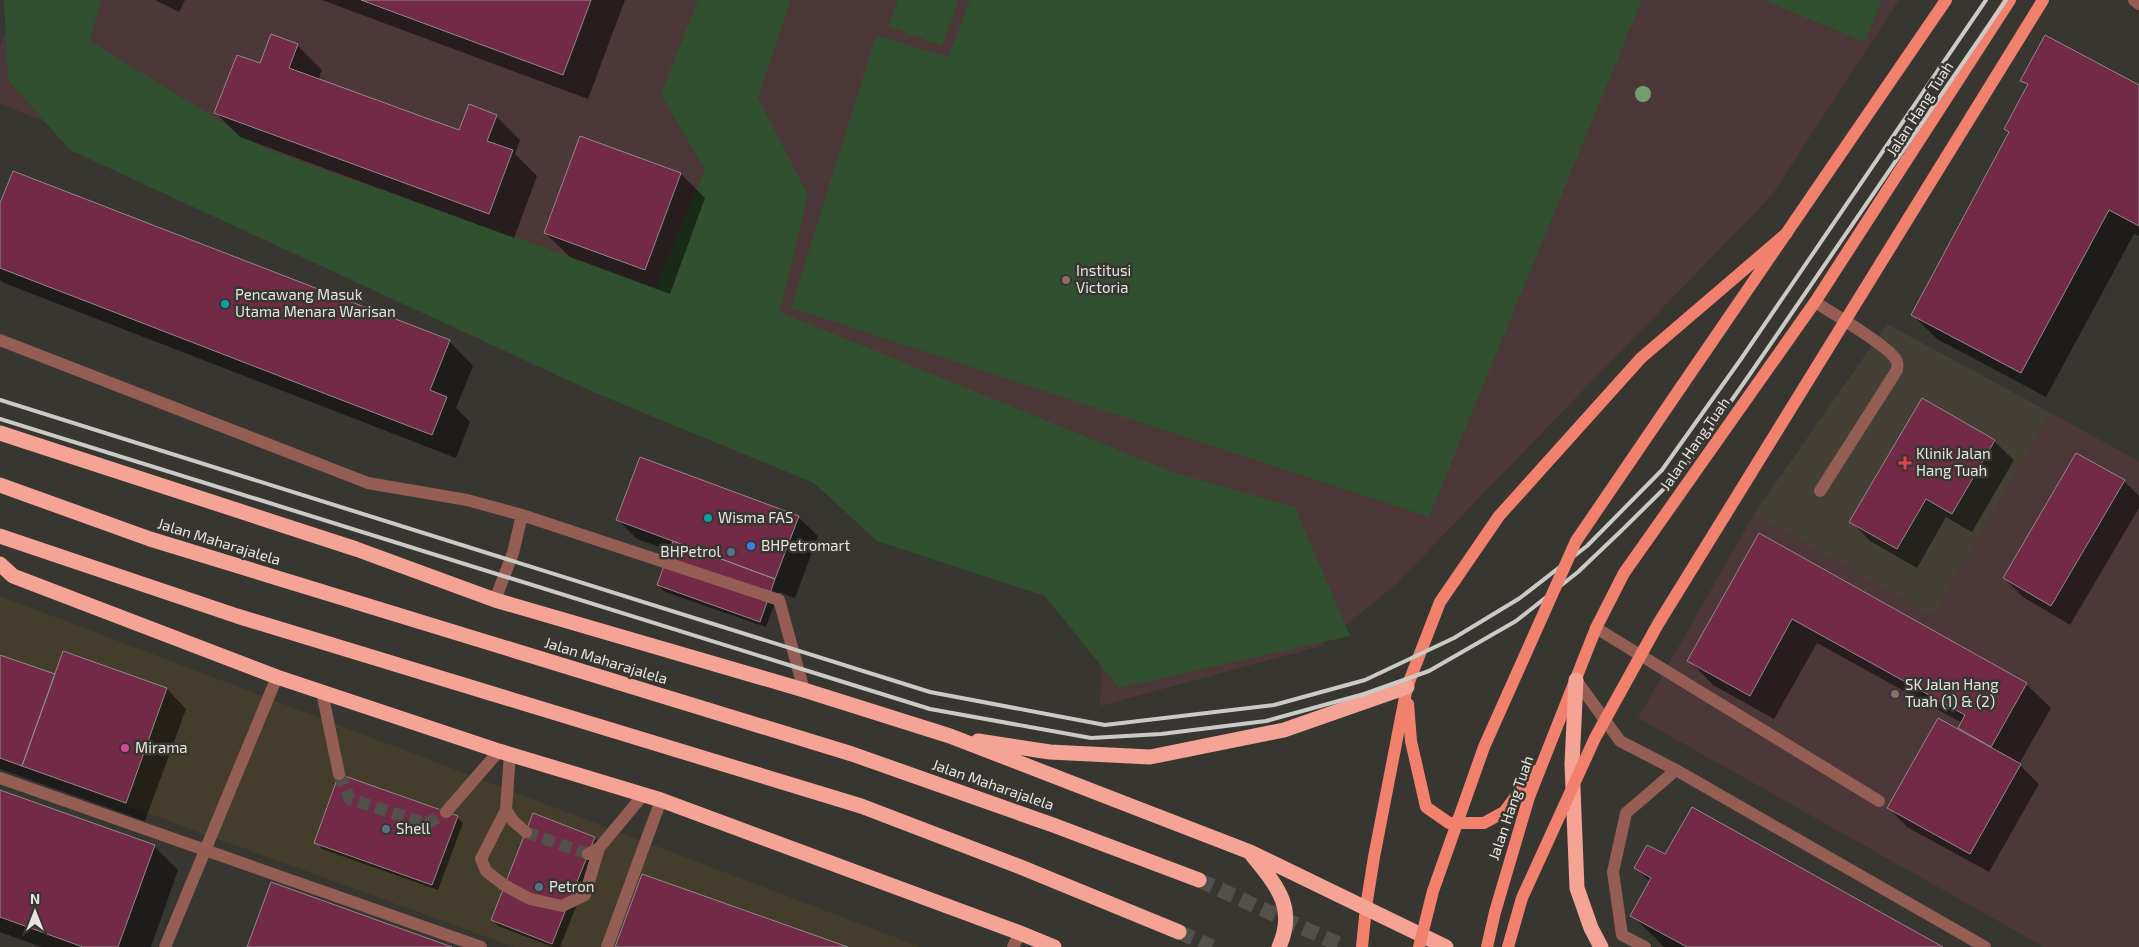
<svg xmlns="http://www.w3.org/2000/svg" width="2139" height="947" font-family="'Exo 2',sans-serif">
	<rect width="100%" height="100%" fill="#383631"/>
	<path fill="#443d2c" d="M0 596 918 946 920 947H514L0 759Z"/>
	<path fill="#454036" d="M1887 324 2051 413 1932 617 1754 514Z"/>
	<path fill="#4c3739" d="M17 0H1899L1772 195 1395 585 1321 646 1100 706 1104 573 652 364 0 104V46Z
		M2051 413 2139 461V947H2044L1638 718 1754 514 1932 616Z"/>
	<path fill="#315030" d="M4 0H101L90 41 266 149 656 287 705 170 661 94 698 0H791L758 98 808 195 780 312 1175 473 1295 507 1350 636 1119 688 1045 596 877 541 814 483 598 394 70 150 8 80Z
		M898 0H959L942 46 888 26Z
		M970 0H1642L1429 517 791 308 876 35 948 57Z
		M1763 0H1882L1865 42Z"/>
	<path fill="#0007" d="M155 0H185L179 12Z
		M322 0H625L588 99Z
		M272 36 298 46 322 70 318 80 460 132 496 116 520 140 515 154 537 176 514 238 240 137 216 113 261 65Z
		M2022 80 2139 87V236L2134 234 2046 397 1937 339 1913 315 2010 134 2005 129 2028 87Z
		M581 138 681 174 705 198 670 294 570 257 545 233Z
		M0 207 449 341 473 366 456 408 470 422 456 458 4 283 0 280Z
		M1922 400 1994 441 2014 460 1972 532 1946 517 1917 568 1870 541 1851 521Z
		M2124 481 2139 496V508L2070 625 2023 597 2004 578Z
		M798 517 818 536 795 598 779 592 766 627 665 592 658 585 671 551 637 539 618 520Z
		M1760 535 2026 684 2051 708 2019 764 2039 784 1989 872 1907 827 1888 807 1964 733 1959 728 1962 723 1817 643 1774 719 1713 685 1689 660Z
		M64 653 167 689 186 709 145 821 0 769V656L55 676Z
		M0 791 154 846 178 870 151 947H41L0 932Z
		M457 817 463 823 438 890 322 849 316 842Z
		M594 838 601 844 560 947H553L498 926 492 919Z
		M1665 856 1941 947H1664L1632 915 1650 882 1636 868Z"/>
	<path fill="#732a47" stroke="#90898a" d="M361 0H591L563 75Z
		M271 34 298 44 289 68 459 130 469 104 497 115 487 141 513 150 489 214 214 113 237 55 260 63Z
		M2045 35 2139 85V226L2109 210 2021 373 1911 315 2009 132 2004 129 2028 84 2020 81Z
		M580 136 681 173 645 270 544 233Z
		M13 171 450 340 430 390 447 397 432 435 0 268V203Z
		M1922 398 1995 440 1952 514 1926 499 1897 549 1849 522Z
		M2076 453 2125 480 2051 606 2003 578Z
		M640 457 799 516 775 579 616 520Z
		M1759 533 2027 683 1991 747 1958 728 1965 715 1792 619 1750 696 1687 661Z
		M673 541 775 579 760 622 657 585Z
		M63 651 167 688 126 803 22 766Z
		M0 655 55 674 22 766 0 758Z
		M1938 718 2021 764 1970 854 1887 808Z
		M339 774 458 816 432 885 314 843Z
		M0 790 155 845 118 947H83L0 917Z
		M1692 807 1943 947H1687L1630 916 1651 878 1634 868 1647 845 1665 854Z
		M533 813 595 837 552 944 491 920Z
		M642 874 848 947H615Z
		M271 882 452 947H247Z"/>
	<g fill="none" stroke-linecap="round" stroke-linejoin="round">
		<path stroke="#52504b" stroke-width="12" stroke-dasharray="12 6" stroke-linecap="butt" d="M339 774 350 799 427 824 446 812
			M526 832 588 854"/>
		<path stroke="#52504b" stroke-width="15" stroke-dasharray="15 8" stroke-linecap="butt" d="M1199 880 1345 947
			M1179 932 1212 947"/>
		<path stroke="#955e54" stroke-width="12" d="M2134 0 2139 4
			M1815 302C1829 311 1894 349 1897 362 1898 363 1897 369 1897 370L1820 491
			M0 340 368 483 467 500 522 515 779 600 804 690
			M495 600 513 553 522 515
			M1596 628 1879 801
			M1576 680 1620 741 1676 770 1985 947
			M322 692 339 774
			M510 754 506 810 513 821 526 832
			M0 778 481 947
			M506 810 481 859 486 871 504 885 530 899 562 906 585 895 599 848
			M446 812 499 751
			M588 854 599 848 644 794
			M165 947 277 677
			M607 947 661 800
			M1013 947 1020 933
			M1645 947 1622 935 1613 872 1626 813 1676 770"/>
		<path stroke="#f1816d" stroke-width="12" d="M1681 387 1946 0
			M1408 704 1411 741 1426 807 1449 823H1484L1504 812 1535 771
			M1362 947 1366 907 1374 857 1407 687 1440 602 1499 516 1641 358 1787 233
			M1487 947 1495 912 1529 797 1596 628 1624 573 1815 302 2010 0"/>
		<path stroke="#f5a394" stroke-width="15" d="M0 433 356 549 495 600 804 690 950 736 1250 852 1446 947
			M0 485 150 539 852 754 1053 825 1199 880
			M0 536 237 616 861 806 1018 866 1179 932
			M0 564 13 576 277 677 499 751 661 800 1020 933 1054 947
			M1576 680 1572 764 1577 888 1591 928 1601 947
			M978 741 1050 752 1150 757 1284 730 1407 687
			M1252 855C1276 885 1297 907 1279 947"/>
		<path stroke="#cbcac7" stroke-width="4" d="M0 400 930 692 1105 725 1274 705 1365 680 1454 638 1520 598 1587 546 1662 470 1741 359 1986 0
			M0 419 930 709 1091 738 1161 734 1266 721 1364 694 1429 671 1516 621 1578 572 1620 532 1683 470 1750 374 2006 0"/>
		<path stroke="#f1816d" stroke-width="12" d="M1419 947 1433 891 1484 747 1576 541 1681 387
			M1508 947 1522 898 1595 738 1658 624 2043 0"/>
	</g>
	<circle fill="#729d6e" cx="1643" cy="94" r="8"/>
	<g fill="#8d6e63" stroke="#383631" stroke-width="2">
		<circle cx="1066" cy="280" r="5"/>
		<circle cx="1895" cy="694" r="5"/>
	</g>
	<g fill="#0f9aa8" stroke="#383631" stroke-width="2">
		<circle cx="225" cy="304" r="5"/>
		<circle cx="708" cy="518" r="5"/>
	</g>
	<path fill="#e0444e" stroke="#383631" stroke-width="2" d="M1902.5 455.5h5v5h5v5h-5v5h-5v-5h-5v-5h5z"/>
	<circle fill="#3f7fe0" stroke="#383631" stroke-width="2" cx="751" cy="546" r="5"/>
	<g fill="#5c6f8a" stroke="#383631" stroke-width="2">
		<circle cx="731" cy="552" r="5"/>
		<circle cx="386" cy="829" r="5"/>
		<circle cx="539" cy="887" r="5"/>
	</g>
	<circle fill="#d1479c" stroke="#383631" stroke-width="2" cx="125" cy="748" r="5"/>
	<g text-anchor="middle" stroke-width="5" stroke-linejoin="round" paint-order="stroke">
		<g font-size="15" fill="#e5e4e1" stroke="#383631">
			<text transform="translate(1920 109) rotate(-57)" y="5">Jalan Hang Tuah</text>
			<text transform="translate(1695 444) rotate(-55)" y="5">Jalan Hang Tuah</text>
			<text transform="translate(219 542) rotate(17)" y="5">Jalan Maharajalela</text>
			<text transform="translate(606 661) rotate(17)" y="5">Jalan Maharajalela</text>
			<text transform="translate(993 785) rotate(19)" y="5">Jalan Maharajalela</text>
			<text transform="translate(1511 808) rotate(-71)" y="5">Jalan Hang Tuah</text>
		</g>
		<g font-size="15" fill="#e5e4e1" stroke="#383631" text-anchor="start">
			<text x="1076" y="276">Institusi<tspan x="1076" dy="17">Victoria</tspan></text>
			<text x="235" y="300">Pencawang Masuk<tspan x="235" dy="17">Utama Menara Warisan</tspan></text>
			<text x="1916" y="459">Klinik Jalan<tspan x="1916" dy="17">Hang Tuah</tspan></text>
			<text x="718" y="523">Wisma FAS</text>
			<text x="761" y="551">BHPetromart</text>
			<text x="721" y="557" text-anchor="end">BHPetrol</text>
			<text x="1905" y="690">SK Jalan Hang<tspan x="1905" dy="17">Tuah (1) &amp; (2)</tspan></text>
			<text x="135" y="753">Mirama</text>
			<text x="396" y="834">Shell</text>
			<text x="549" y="892">Petron</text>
		</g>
	</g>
	<g transform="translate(35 912)" stroke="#383631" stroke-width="4" paint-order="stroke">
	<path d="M0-4L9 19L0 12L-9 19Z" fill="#e5e4e1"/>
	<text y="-8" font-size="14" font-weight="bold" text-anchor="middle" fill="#e5e4e1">N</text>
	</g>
</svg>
